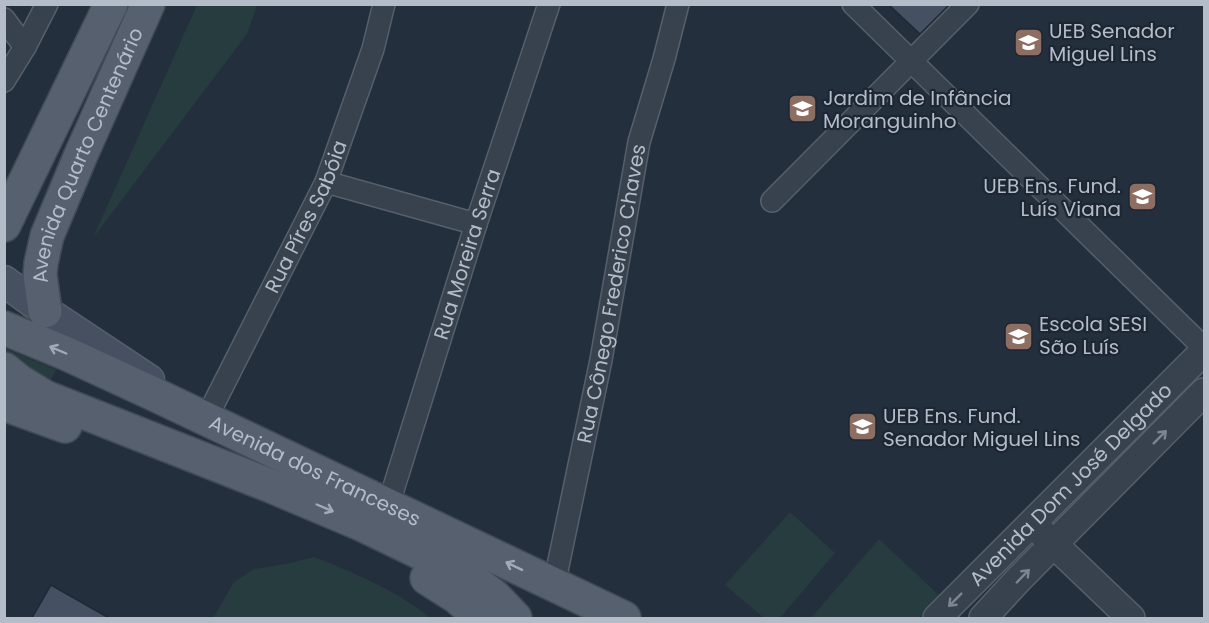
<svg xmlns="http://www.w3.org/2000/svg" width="1209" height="623" font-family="Poppins,sans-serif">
	<rect width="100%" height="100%" fill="#242f3e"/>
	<path fill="#263c3f" d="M197 5H257L247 34 93 238Z
		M4 348 56 370 48 385 5 380Z
		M790 512 835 553 780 618H764L725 585Z
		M879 539 942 598 919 618H811Z
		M314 557C357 574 395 590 431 618H213L234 582 254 569 286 564Z"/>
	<path fill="#455162" stroke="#1f2835" stroke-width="1.5" d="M888 4H950L920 34Z
		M51 585 109 618H32Z"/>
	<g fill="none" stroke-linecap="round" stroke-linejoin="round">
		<defs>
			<g id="minor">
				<path d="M853 4 1204 348"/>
				<path d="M4 19 25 47"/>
				<path d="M4 81 25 47 47 4"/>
				<path d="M326 182 476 224"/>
				<path d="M772 201 968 4"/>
				<path id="s1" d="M206 419 326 182 373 49 384 4"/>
				<path id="s2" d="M388 506 476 224 549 4"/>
				<path id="s3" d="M554 585 601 360 639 142 664 59 678 4"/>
			</g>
			<g id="tertiary">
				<path d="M1041 532 1131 618"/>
				<path id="s4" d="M937 618 1204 351"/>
				<path d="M983 618 1018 580 1204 392"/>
			</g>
			<path id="secondary" d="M4 281 45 311 149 380"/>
			<g id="primary">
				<path d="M4 225 111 4"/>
				<path id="s5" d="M45 311 40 275 41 263 47 236 80 157 148 4"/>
				<path id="s6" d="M4 328 65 353 158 396 624 618"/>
				<path d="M4 369 19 381 45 397 271 486 361 524 450 567 471 579 495 597 515 618"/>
				<path d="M4 404 65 426"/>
				<path d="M427 578 457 597 481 618"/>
			</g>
		</defs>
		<use href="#minor" stroke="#565f6c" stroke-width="24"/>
		<use href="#tertiary" stroke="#565f6c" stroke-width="30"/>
		<use href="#secondary" stroke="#565f6c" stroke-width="33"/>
		<use href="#primary" stroke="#414a57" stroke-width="36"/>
		<use href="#minor" stroke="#38414e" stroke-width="21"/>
		<use href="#tertiary" stroke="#38414e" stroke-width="27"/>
		<use href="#secondary" stroke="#465061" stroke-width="30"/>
		<use href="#primary" stroke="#56606e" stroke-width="33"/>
	</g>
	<defs><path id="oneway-shaft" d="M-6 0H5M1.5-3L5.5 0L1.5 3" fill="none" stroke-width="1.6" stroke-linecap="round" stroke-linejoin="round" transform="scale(1.5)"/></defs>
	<g stroke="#a1aab7">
		<use href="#oneway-shaft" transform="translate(58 350) rotate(-157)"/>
		<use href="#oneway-shaft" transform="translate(325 508) rotate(23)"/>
		<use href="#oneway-shaft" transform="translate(514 566) rotate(-154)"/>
	</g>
	<g stroke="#7c8592">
		<use href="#oneway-shaft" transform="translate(1160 437) rotate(-45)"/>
		<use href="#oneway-shaft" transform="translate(1023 576) rotate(-46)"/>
		<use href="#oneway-shaft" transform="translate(955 600) rotate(135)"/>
	</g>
	<defs>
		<symbol id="school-square" viewBox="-11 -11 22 22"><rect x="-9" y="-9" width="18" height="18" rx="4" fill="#8d6e63" stroke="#1d2633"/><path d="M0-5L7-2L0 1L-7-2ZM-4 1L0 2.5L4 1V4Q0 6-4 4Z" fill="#fff"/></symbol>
	</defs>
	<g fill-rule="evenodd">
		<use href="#school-square" x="1012" y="26" width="33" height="33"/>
		<use href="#school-square" x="786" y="92" width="33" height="33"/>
		<use href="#school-square" x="1126" y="180" width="33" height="33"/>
		<use href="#school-square" x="1002" y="320" width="33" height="33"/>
		<use href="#school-square" x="846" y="410" width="33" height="33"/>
	</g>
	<g text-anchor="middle" stroke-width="4.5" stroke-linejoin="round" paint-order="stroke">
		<g font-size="20" fill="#b4bcc9" stroke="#1d2633" text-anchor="start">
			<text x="1049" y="38">UEB Senador<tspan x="1049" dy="23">Miguel Lins</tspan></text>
			<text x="823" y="105">Jardim de Infância<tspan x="823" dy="23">Moranguinho</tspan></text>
			<text x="1121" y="193" text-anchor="end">UEB Ens. Fund.<tspan x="1121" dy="23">Luís Viana</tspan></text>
			<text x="1039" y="331">Escola SESI<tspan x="1039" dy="23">São Luís</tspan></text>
			<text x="883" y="423">UEB Ens. Fund.<tspan x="883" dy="23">Senador Miguel Lins</tspan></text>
		</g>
		<g font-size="20" fill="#b4bcc9" stroke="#1d2633">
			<text dy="7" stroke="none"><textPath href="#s5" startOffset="165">Avenida Quarto Centenário</textPath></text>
			<text dy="7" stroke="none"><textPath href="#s1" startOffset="226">Rua Píres Sabóia</textPath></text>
			<text dy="7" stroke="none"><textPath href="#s2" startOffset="264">Rua Moreira Serra</textPath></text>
			<text dy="7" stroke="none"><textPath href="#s3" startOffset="297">Rua Cônego Frederico Chaves</textPath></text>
			<text dy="7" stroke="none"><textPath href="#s6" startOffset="342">Avenida dos Franceses</textPath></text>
			<text dy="7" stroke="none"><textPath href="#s4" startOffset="189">Avenida Dom José Delgado</textPath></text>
		</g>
	</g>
	<rect width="1209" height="623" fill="none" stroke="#b4bcc9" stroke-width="12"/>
</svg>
